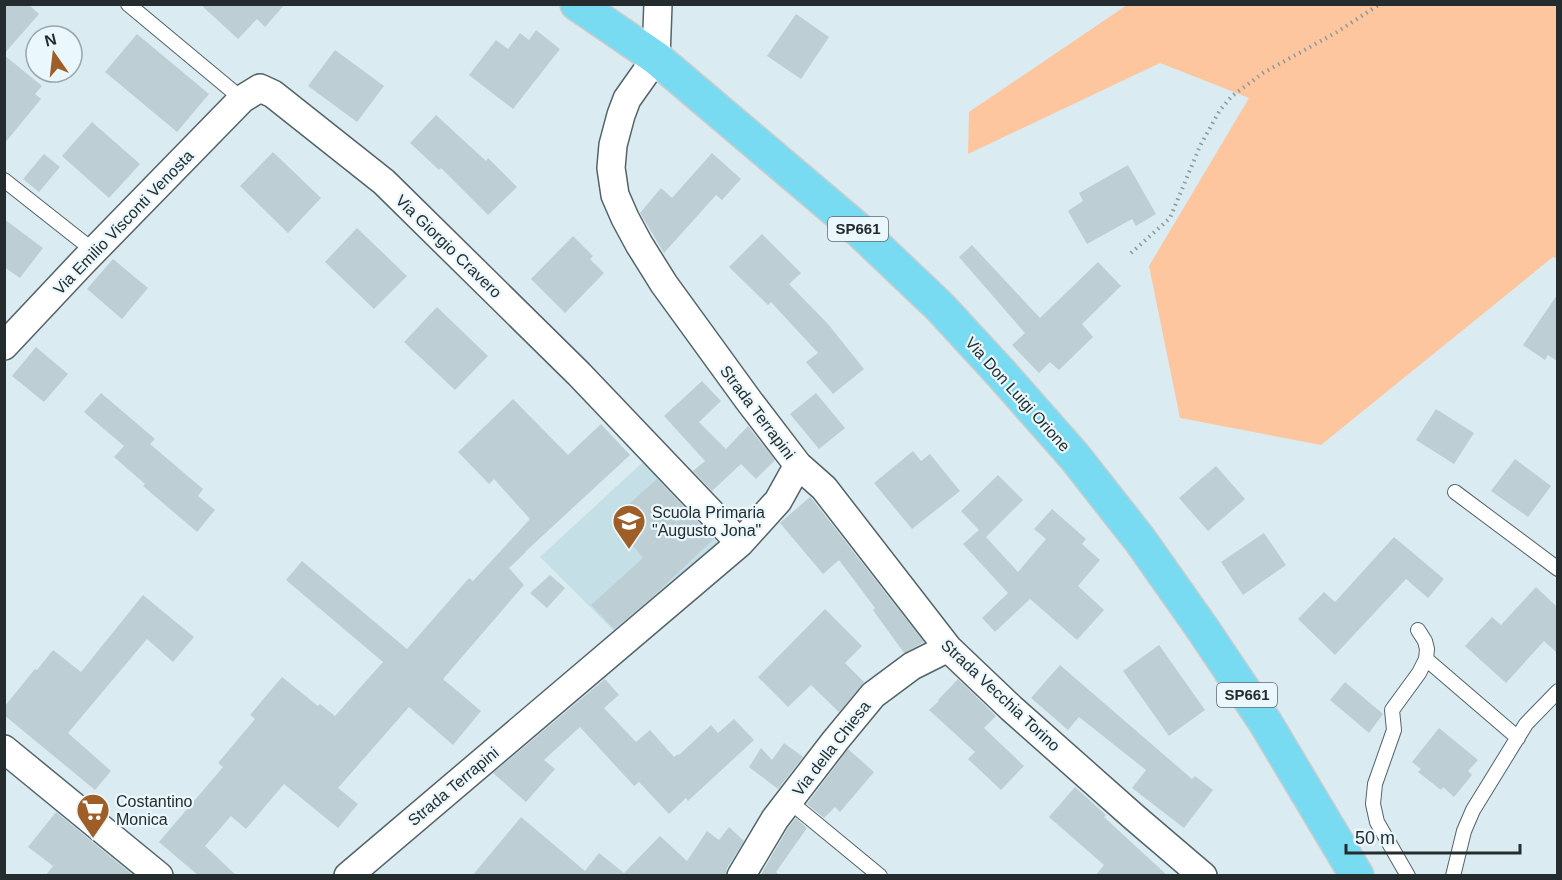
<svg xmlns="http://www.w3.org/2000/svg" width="1562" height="880" font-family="Helvetica,sans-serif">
	<rect width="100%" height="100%" fill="#daecf2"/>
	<path fill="#c5dfe7" d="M643 462 718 543 618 635 540 557Z"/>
	<path fill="#fdc69f" d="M1127 5H1557V259L1553 257 1321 445 1180 418 1149 266 1249 98 1160 63 968 154 969 112Z"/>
	<path fill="#bdcfd5" d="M4 4H28L39 14 4 54Z
		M200 4H285L265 27 257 19 238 39Z
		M796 14 829 37 801 79 767 56Z
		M536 30 560 49 513 109 469 75 496 40 508 49 520 33 529 40Z
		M137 34 209 94 177 132 105 72Z
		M335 50 384 86 357 122 308 86Z
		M4 55 42 86 35 94 41 99 4 144Z
		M436 115 486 161 488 158 517 187 488 215 441 168 439 170 410 143Z
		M92 122 140 164 109 198 62 156Z
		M273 152 321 198 288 233 240 186Z
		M712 153 741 179 722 200 716 195 664 253 640 213 661 188 672 198Z
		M44 154 60 167 39 192 23 179Z
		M1128 165 1156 214 1136 226 1132 219 1087 244 1068 211 1083 201 1079 193Z
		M4 219 43 248 20 278 4 267Z
		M357 228 407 276 374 309 325 262Z
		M762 234 801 273 789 284 828 324 864 369 833 394 806 362 818 353 771 302 768 305 729 267Z
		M573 236 593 256 590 259 604 273 565 313 531 279Z
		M972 245 1040 318 1098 262 1121 286 1082 324 1093 337 1059 370 1050 362 1039 373 1012 345 1025 333 959 257Z
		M113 259 148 288 122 319 87 289Z
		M1557 295V361L1548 355 1545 360 1523 345Z
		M437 307 488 356 455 390 404 342Z
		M36 347 68 374 44 402 12 376Z
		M702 381 721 401 699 422 726 449 748 426 775 460 756 479 741 464 712 491 693 471 705 461 664 416Z
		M101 393 155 439 150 444 203 489 198 496 215 510 197 532 143 486 145 484 114 457 124 446 84 412Z
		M816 393 845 428 819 449 790 414Z
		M513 399 568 455 601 424 630 455 525 552H526L509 568 524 585 443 679 481 711 453 745 409 707 338 788 358 804 338 828 284 784 246 829 231 816 205 846 237 876H199L159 842 223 767 218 763 255 719 250 715 282 677 318 706 320 704 335 716 383 662 286 580 302 561 407 649 469 578 473 581 530 519 494 479 489 484 458 452Z
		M1436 409 1474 433 1454 464 1416 440Z
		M913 451 921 461 930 454 960 491 912 529 874 483Z
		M1515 459 1551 486 1528 517 1491 491Z
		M1216 466 1245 499 1208 531 1179 498Z
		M998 475 1023 500 986 537 1018 572 1046 539 1034 529 1052 509 1086 539 1082 544 1100 560 1078 586 1104 610 1077 640 1030 599 995 632 982 618 1008 593 963 544 979 530 961 511Z
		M657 479 714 539 648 601 614 629 591 605 643 558 618 527 620 512Z
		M810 497 812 499 924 642 904 653 873 610 875 608 839 560 823 574 780 523Z
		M1264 533 1286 565 1243 595 1221 562Z
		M1394 537 1444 579 1428 598 1406 579 1335 655 1298 619 1324 592 1335 602Z
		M550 575 565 588 547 608 530 593Z
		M1536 587 1557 607V653L1544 641 1506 683 1465 646 1492 617 1501 625Z
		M143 595 194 637 173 662 147 639 68 733 111 771 95 790 4 715V707L35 669 37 670 53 650 81 672Z
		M825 609 862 646 845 663 864 682 839 712 811 685 788 707 758 677Z
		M1159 645 1205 710 1169 736 1123 671Z
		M1060 665 1192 779 1195 776 1213 790 1184 828 1132 788 1146 770 1079 717 1068 730 1031 698Z
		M605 679 619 695 604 708 636 742 650 730 674 757 678 754 679 755 711 725 718 733 734 719 754 740 688 801 686 798 669 814 639 782 634 786 580 727 544 760 555 769 526 802 493 773Z
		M958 679 996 716 984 728 1024 766 1001 790 968 759 975 752 929 710 939 701 938 700Z
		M1345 682 1383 714 1369 733 1330 700Z
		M1439 728 1478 760 1468 771 1472 775 1454 797 1443 787 1441 790 1418 772 1421 769 1412 762Z
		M784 743 803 757 778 789 749 767 761 748 772 760Z
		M848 749 874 772 840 812 835 807 824 818 807 804Z
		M1075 787 1106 815 1104 817 1168 876H1095L1104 865 1049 817Z
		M56 812 134 876H45L53 866 28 847Z
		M521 817 585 871 599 853 624 873 660 836 687 861 707 831 719 840 729 827 744 841 727 868 725 876H472Z
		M796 818 807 828 776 872 780 876H760L788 828Z"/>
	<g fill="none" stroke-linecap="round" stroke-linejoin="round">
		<defs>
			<path id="lane" d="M128 4 242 99
				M4 180 94 251
				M1455 492 1558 569
				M1426 659 1518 738
				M789 801 880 876
				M1408 876 1377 822 1373 804 1375 784 1394 730 1392 710 1419 673 1426 659 1427 649 1425 641 1418 630
				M1453 876 1464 831 1473 810 1526 724 1558 691"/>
			<path id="street" d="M658 4 656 58 627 99 621 115 613 145 611 168 615 195 625 218 639 244 664 284 749 401 798 465 824 488 948 648 1011 708 1134 817 1203 876
				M4 346 82 263 242 99 260 88 273 94 384 182 579 374 740 543
				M4 749 159 876
				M348 876 740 543 778 501 798 465
				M741 876 775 819 835 741 873 695 912 666 948 648"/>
			<path id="primary" d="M577 4 656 58 860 231 940 307 999 371 1074 456 1140 540 1202 628 1265 722 1357 876"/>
		</defs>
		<use href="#lane" stroke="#536368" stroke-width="16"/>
		<use href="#street" stroke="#536368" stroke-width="30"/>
		<use href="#primary" stroke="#cbcccd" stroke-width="36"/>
		<path stroke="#8c999d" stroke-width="4" stroke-dasharray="1.5 4.5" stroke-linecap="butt" d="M1131 253 1170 218 1200 146 1220 110 1232 96 1263 73 1337 32 1380 4"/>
		<use href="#lane" stroke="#fff" stroke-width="14"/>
		<use href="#street" stroke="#fff" stroke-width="27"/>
		<use href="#primary" stroke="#79dbf2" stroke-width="33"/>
	</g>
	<defs>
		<symbol id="school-pin" viewBox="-11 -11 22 30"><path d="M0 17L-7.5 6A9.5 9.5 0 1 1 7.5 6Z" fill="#9f5e28" stroke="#eaf8fd"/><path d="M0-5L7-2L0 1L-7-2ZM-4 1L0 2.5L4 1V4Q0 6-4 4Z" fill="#fff"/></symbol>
		<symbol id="supermarket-pin" viewBox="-11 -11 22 30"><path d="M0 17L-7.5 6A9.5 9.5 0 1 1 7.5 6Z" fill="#9f5e28" stroke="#eaf8fd"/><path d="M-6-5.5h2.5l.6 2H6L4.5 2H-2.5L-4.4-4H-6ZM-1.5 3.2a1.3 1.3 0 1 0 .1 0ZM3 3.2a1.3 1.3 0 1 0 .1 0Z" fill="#fff"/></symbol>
	</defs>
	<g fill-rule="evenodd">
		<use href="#school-pin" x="610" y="502" width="38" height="52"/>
		<use href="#supermarket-pin" x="74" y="791" width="38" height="52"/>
	</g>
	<g text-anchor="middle" stroke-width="4.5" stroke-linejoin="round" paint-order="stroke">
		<g fill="#eaf8fd" stroke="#60696c" stroke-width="1.5">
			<rect x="828" y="217" width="60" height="24" rx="4.5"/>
			<rect x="1217" y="683" width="60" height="24" rx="4.5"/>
		</g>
		<g font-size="15" font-weight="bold" fill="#252c2e">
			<text x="858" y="234">SP661</text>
			<text x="1247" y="700">SP661</text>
		</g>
		<g font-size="16" fill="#252c2e" stroke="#eaf8fd">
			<text transform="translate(123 222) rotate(-46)" y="6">Via Emilio Visconti Venosta</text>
			<text transform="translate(449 246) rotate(44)" y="6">Via Giorgio Cravero</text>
			<text transform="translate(1018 394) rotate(48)" y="6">Via Don Luigi Orione</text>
			<text transform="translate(758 412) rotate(53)" y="6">Strada Terrapini</text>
			<text transform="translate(1001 695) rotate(43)" y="6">Strada Vecchia Torino</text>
			<text transform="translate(831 748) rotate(-52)" y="6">Via della Chiesa</text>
			<text transform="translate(453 786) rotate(-40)" y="6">Strada Terrapini</text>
		</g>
		<g font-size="16" fill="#252c2e" stroke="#eaf8fd" text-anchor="start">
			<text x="652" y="518">Scuola Primaria<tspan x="652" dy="18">"Augusto Jona"</tspan></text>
			<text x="116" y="807">Costantino<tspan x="116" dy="18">Monica</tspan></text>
		</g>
	</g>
	<rect width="1562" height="880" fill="none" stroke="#252c2e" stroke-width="12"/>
	<g transform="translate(54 54) rotate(346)"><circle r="28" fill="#eaf8fd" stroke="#9ba6aa" stroke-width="1.5"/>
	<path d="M0-4.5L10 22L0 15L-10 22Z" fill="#9f5e28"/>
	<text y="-9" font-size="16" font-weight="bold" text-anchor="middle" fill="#252c2e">N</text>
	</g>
	<path d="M1346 844v9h174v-9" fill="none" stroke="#252c2e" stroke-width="3"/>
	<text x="1355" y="844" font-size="18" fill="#252c2e" stroke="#eaf8fd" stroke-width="4.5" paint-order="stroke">50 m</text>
</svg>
